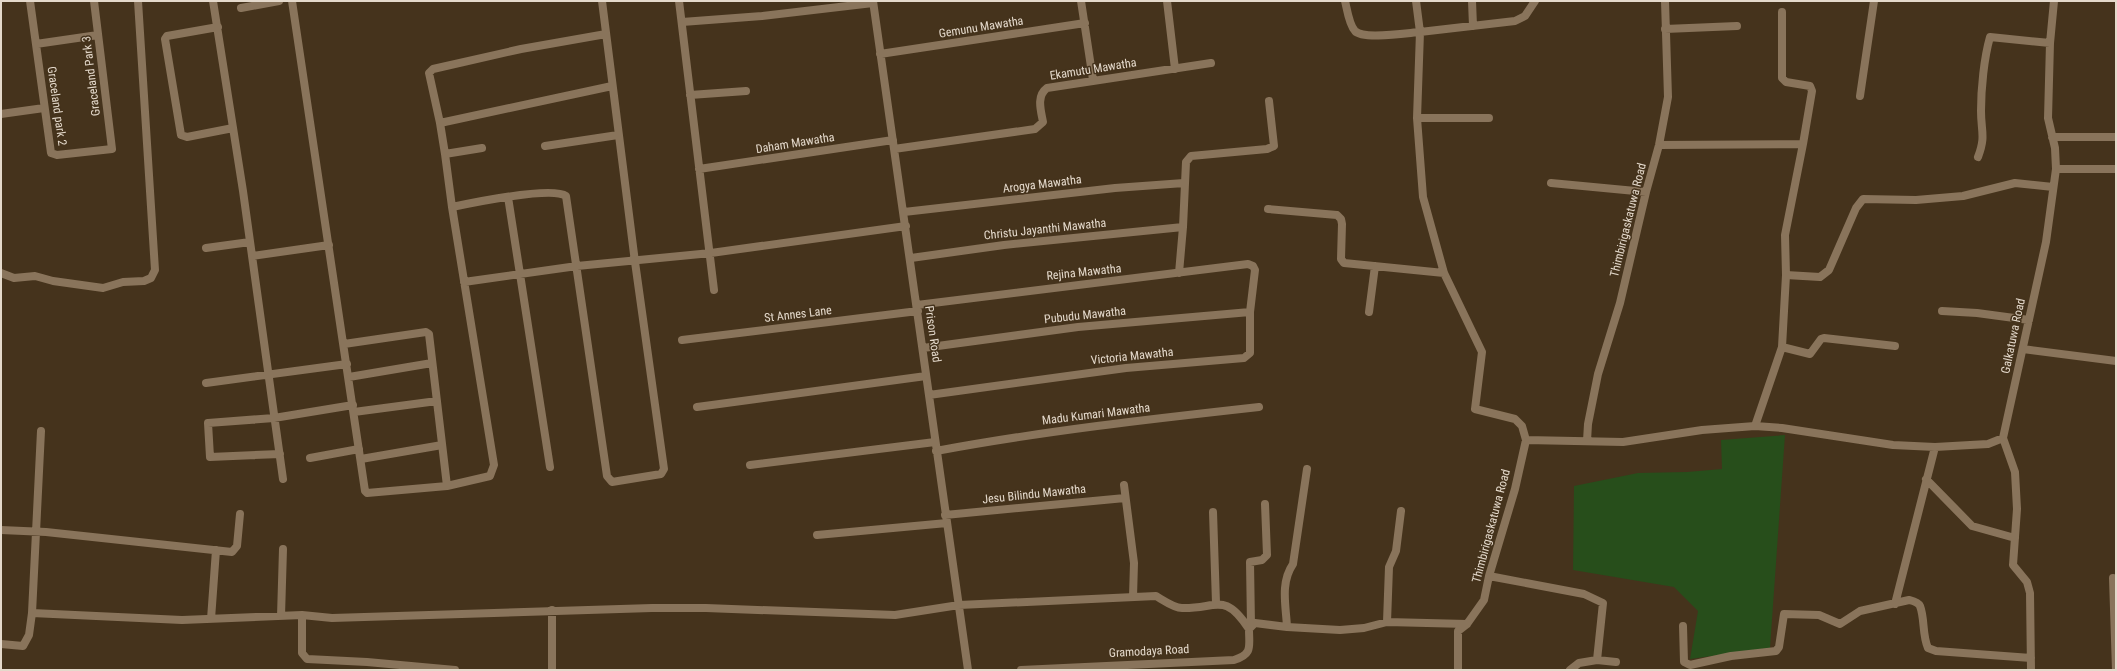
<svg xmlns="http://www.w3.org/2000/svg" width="2117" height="671" font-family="'Roboto Condensed',sans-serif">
	<rect width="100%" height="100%" fill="#45331c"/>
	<path fill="#274e1b" d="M1785 435 1770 648 1690 659 1698 611 1674 587 1573 570 1574 486 1638 473 1687 472 1722 469 1721 440Z"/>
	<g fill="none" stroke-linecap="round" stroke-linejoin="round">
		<path stroke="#89745b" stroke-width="8" d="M30 1 51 153 57 155 112 149 94 1
			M213 1 243 191 283 479
			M292 1 365 491 367 493 447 486 490 476 494 465 452 207 445 154 482 148
			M679 1 714 290
			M873 1 968 670
			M1081 1 1093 80
			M1167 1 1175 69
			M1345 1C1347 9 1349 25 1355 31 1363 40 1407 33 1420 32L1416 1
			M1472 1 1473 26
			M241 8 279 1
			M1782 12V78L1786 82 1810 86 1812 91 1803 144
			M682 22 762 16 873 3
			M218 27 167 36 165 39 181 135 187 137 233 128
			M1665 29 1737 26
			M606 34 521 49 433 69 429 73 440 123 612 86
			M36 44 98 35
			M880 54 1085 23
			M690 95 746 91
			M1860 96 1874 1
			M1 114 44 108
			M1417 118H1489
			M440 123 445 154
			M2052 137H2116
			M1659 145 1803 144 1785 235 1786 275 1782 347 1755 426
			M545 146 618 135
			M894 149 1035 129 1043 122C1041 111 1036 96 1047 88L1211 63
			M1978 157C1986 136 1981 132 1981 111 1981 89 1984 58 1990 37L2050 43
			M699 169 893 140
			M2056 169H2116
			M1551 183 1646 192
			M508 197 550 467
			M452 207C471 203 552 186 566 196L607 476 612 482 661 474 664 469 635 262 602 1
			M1268 209 1337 215 1341 219 1342 224 1341 259 1344 263 1444 273
			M904 212 1115 188 1184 183
			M206 248 250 242
			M252 256 329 245
			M911 258 1004 245 1183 227
			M1 273 14 278 35 276 53 281 103 288 123 282 144 281 151 278 155 270 138 1
			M1179 273 1183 227 1186 162 1191 156 1267 149 1274 146 1269 101
			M1786 275 1820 277 1829 270 1856 208 1863 199 1916 200 1963 196 2015 183 2053 187
			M464 282 577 266 711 253 906 226
			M917 305 1248 264 1253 266 1255 270 1250 312V353L1244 358 1126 368 929 395
			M1942 311 1977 313 2029 320
			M1369 312 1375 266
			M682 340 918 311
			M344 344 426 332 429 334 447 486
			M1782 347 1810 354 1821 339 1824 338 1895 346
			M923 348 1078 327 1250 312
			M2023 349 2116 361
			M349 377 432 363
			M206 383 347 364
			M697 407 926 376
			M354 412 437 401
			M41 431 32 613 182 620 302 615 332 618 652 608H706L895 615 959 605 1156 596C1163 600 1174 608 1182 608 1217 609 1224 591 1249 629
			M1526 440 1522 426 1515 419 1475 409 1482 352 1444 273 1423 197 1417 118 1420 32 1515 21 1525 16 1535 1
			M1587 441 1588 424 1598 374 1620 303 1646 192 1659 145 1668 97 1665 1
			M936 451C1043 431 1151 419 1259 407
			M280 454 210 457 208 423 274 418 353 405
			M310 458 359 449
			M361 459 442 445
			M750 465 935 442
			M1926 479 1972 526 2015 538
			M1124 485 1134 563 1133 597
			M1213 512 1216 603
			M945 515 1125 498
			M1 530 46 532 232 552 237 546 240 514
			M817 535 947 523
			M1489 576 1584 594 1603 603 1597 660 1616 662
			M2113 578 2116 670
			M1895 604 1935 447
			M552 610V670
			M302 615V653L307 659 367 662 455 670
			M281 616 283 549
			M211 619 216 550
			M1387 622 1389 567 1396 551 1401 511
			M1251 625 1250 562 1262 560 1267 555 1265 504
			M1683 626 1684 662 1690 665 1731 656 1776 651 1779 647 1784 614 1819 615 1840 624 1860 611 1909 600C1913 601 1918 602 1920 606 1925 619 1922 635 1928 648L1936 651 2031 658
			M1287 627C1286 606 1280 583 1293 564L1307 469
			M1 644 23 646 29 635 32 613
			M1021 670 1234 660C1253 654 1249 647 1249 629L1255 623 1287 627 1340 630 1364 628 1387 622 1467 624
			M1458 670V631L1467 624 1484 600 1489 576 1515 489 1526 440 1623 442 1702 430 1755 426 1782 428 1893 445 1935 447 1988 444 2003 438
			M1570 670 1579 663 1597 660
			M2031 670 2030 593 2027 582 2013 565 2017 509 2015 472 2003 438 2046 242 2056 169 2055 148 2048 118 2050 43 2054 1"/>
	</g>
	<g text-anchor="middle" stroke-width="3" stroke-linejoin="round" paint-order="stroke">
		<g font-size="12" fill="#e4d9cb" stroke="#45331c">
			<text transform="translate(981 27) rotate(-9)" y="4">Gemunu Mawatha</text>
			<text transform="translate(1093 69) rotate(-9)" y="4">Ekamutu Mawatha</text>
			<text transform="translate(91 76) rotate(-97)" y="4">Graceland Park 3</text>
			<text transform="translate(57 106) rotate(82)" y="4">Graceland park 2</text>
			<text transform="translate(795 143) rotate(-9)" y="4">Daham Mawatha</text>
			<text transform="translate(1042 184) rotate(-7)" y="4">Arogya Mawatha</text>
			<text transform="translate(1628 220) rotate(-76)" y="4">Thimbirigaskatuwa Road</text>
			<text transform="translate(1045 229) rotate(-6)" y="4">Christu Jayanthi Mawatha</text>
			<text transform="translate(1084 272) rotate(-6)" y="4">Rejina Mawatha</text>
			<text transform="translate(798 314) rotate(-7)" y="4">St Annes Lane</text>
			<text transform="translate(1085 315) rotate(-6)" y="4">Pubudu Mawatha</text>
			<text transform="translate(933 334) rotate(82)" y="4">Prison Road</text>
			<text transform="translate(2013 336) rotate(-78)" y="4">Galkatuwa Road</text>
			<text transform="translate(1132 356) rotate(-6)" y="4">Victoria Mawatha</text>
			<text transform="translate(1096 414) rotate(-7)" y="4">Madu Kumari Mawatha</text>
			<text transform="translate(1034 494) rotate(-6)" y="4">Jesu Bilindu Mawatha</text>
			<text transform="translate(1491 526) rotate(-75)" y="4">Thimbirigaskatuwa Road</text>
			<text transform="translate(1149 651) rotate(-3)" y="4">Gramodaya Road</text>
		</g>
	</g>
	<rect width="2117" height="671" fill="none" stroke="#e4d9cb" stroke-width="4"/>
</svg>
